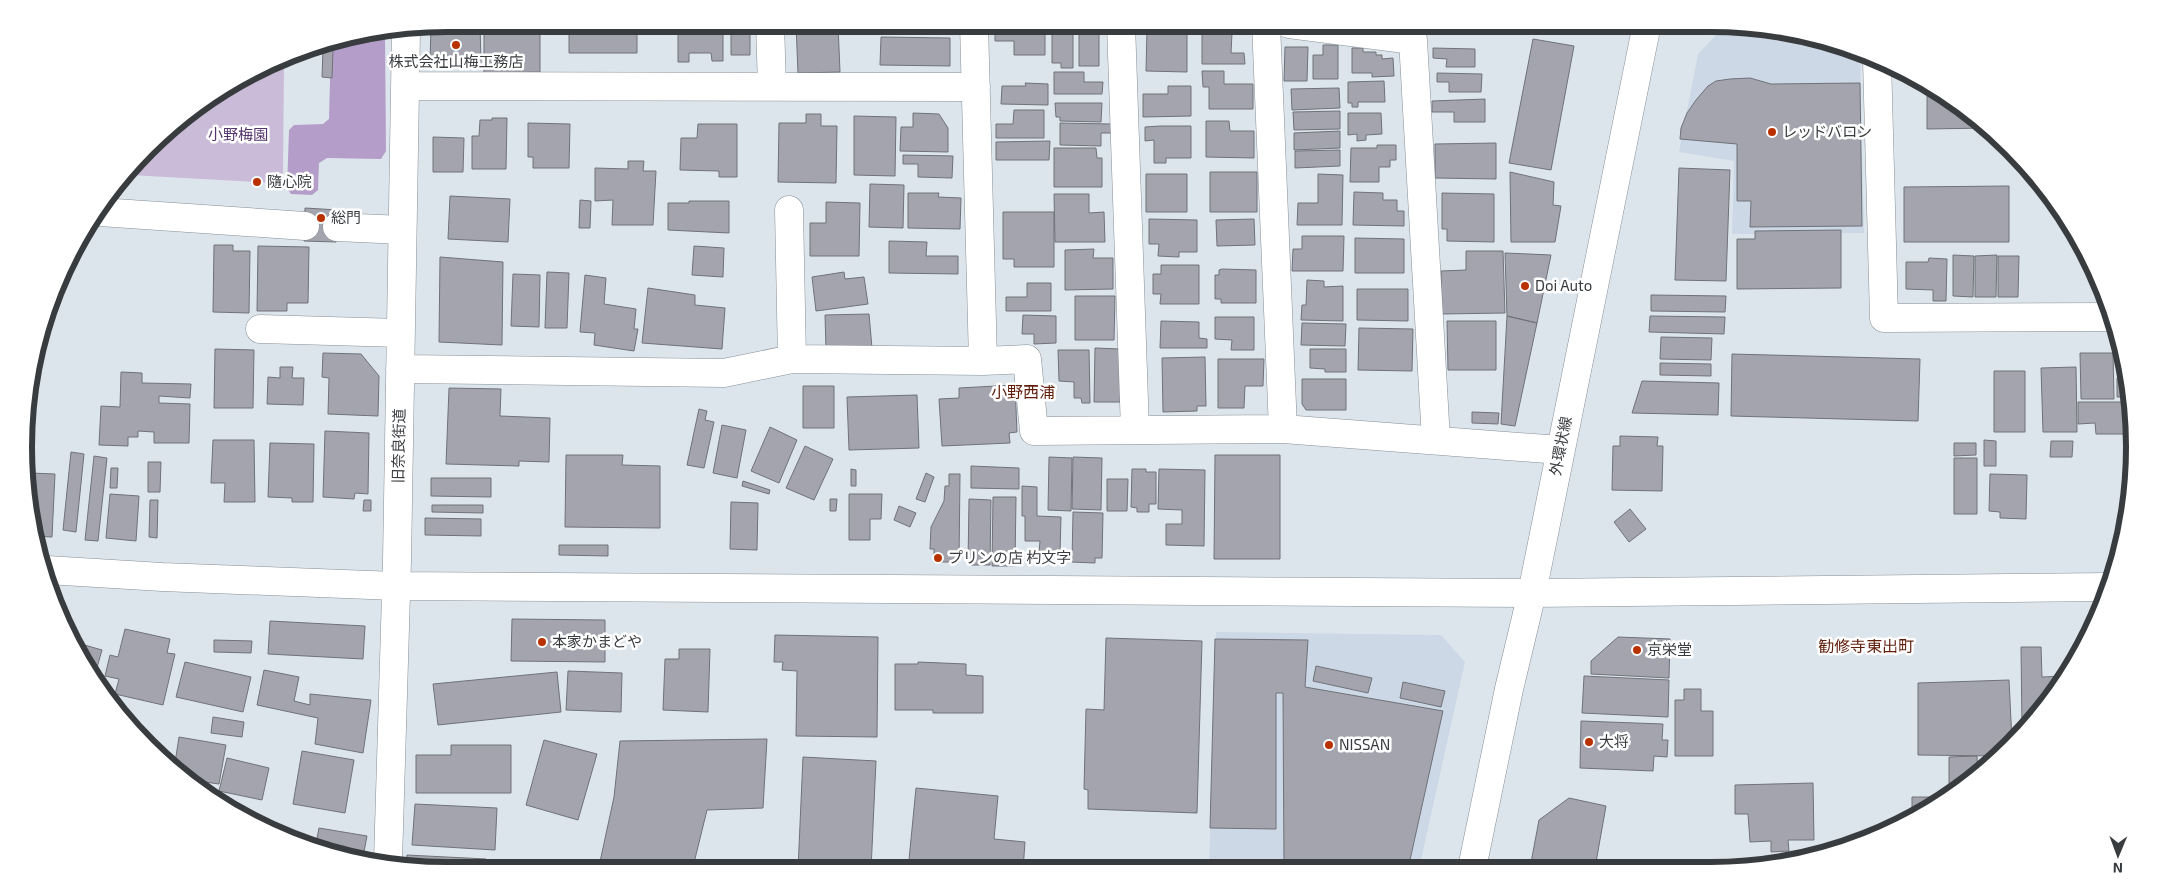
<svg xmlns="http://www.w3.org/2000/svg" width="2158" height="895" font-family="'Exo 2','Noto Sans JP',sans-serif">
	<rect width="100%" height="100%" fill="#dde5ec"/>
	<path fill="#ccd8e5" d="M1735 28 1846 46 1860 52 1864 233 1732 234 1734 161 1679 152 1698 54 1717 34Z
		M1216 632 1441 635 1465 662 1419 869H1209Z"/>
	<path fill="#cabbd8" d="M284 58 283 175 274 183 130 175 168 129 236 80Z"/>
	<path fill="#b49ec9" d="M385 34 386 151 381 159 327 158 319 163 318 190 312 195 291 194 287 188 289 130 294 125 323 124 329 119 331 43Z"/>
	<path fill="#a3a4ad" stroke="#70727a" d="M448 24H480L481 63 430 62 431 27Z
		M569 24H637V53H569Z
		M678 24H723V61H712L711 53H689V62H678Z
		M731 24H750V55H731Z
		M796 24H838L840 72 798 73Z
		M995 24H1045V55H1014V41H995Z
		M1058 24H1073V68H1061V63H1052V34H1059Z
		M1079 24H1090V30H1099V66H1079Z
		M1147 29H1187V72L1146 71Z
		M484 31H540V72L484 73Z
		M1202 33H1232L1231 53H1244L1245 64H1202Z
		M881 37 950 38V66L880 65Z
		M1533 39 1574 46 1551 170 1509 163Z
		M1323 45H1338V79H1313V55H1323Z
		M1285 47H1308L1307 81H1284Z
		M1352 48H1363V52H1376V55H1382V59L1393 58 1394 76 1372 77V73H1352Z
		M1433 48 1475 49V67H1446L1447 59 1433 58Z
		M323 50H333L332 78 322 77Z
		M1202 71H1224V84H1253V109H1209V87H1203Z
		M1054 72H1084V82H1103L1102 94H1054Z
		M1437 73 1482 74 1481 92H1449V82H1437Z
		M1750 78 1771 84 1860 83 1862 226 1750 227 1751 201H1737V144L1680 139 1681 128 1687 113 1696 100 1708 86 1716 81 1730 79Z
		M1384 81 1385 102H1358V107H1352V103H1348V82Z
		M1025 83 1048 84V105L1001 104 1002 86H1026Z
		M1927 84 1989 128 1927 129Z
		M1168 86H1191V116L1143 117V94H1168Z
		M1339 88 1340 108 1292 110 1291 89Z
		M1485 99V122H1454V112H1432V101Z
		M1055 103H1102L1101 122 1060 121V117H1056Z
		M1014 110H1044V138H996V124H1013Z
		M1340 111V129L1294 130 1293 112Z
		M913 113 939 114 948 128V152L900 151 901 127H913Z
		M1348 113H1381L1382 134 1366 135V140L1357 141V134L1348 135Z
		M806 114H821V126H837L836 183 778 182 779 123H806Z
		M854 116 896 117 895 176 854 175Z
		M492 118H507L506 169H472V136H479L480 120H492Z
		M1206 121H1229L1230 131H1254V158L1206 157Z
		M528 123 570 124 569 168H533V157H528Z
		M1060 123 1111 124V133H1101V146L1060 145Z
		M698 124H737V177H719V171L680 170 681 138H697Z
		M1160 126H1191V158H1166V163H1154V140L1145 141V127Z
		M1340 131V148L1294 150V133Z
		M433 137 464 138 463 172H433Z
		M1050 141 1049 160H996V142Z
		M1496 143V179L1435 178V144Z
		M1377 145H1396V160H1390V167H1379V182H1350L1351 148H1377Z
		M1054 148H1096L1097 158H1102V187H1054Z
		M1340 150V166L1295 168V151Z
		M903 155 953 156 952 178 918 177V164H903Z
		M628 161H644L643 171H656L653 225H612L613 200 595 201V168L628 169Z
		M1679 168 1730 170 1726 281 1675 280Z
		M1210 172H1257V212H1210Z
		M1510 172 1554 182 1553 205 1561 206 1555 242H1511Z
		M1146 174H1187V212H1146Z
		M1318 174 1343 175 1342 225H1297L1298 203H1318Z
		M870 184 904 185 903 228 869 227Z
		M2009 186V242H1904V187Z
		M1354 192 1383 193V200H1397V211H1404V226L1353 225Z
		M908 193H939L938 197 961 198 960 229 908 228Z
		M1442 193 1494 194V242L1447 241V229H1442Z
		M1054 194H1089V213L1104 212 1105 242H1055Z
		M450 196 510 199 508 242 448 239Z
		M580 200 591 201 590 228H579Z
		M689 201H729V233L668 230V203H689Z
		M826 202 860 203 859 256H810V223H826Z
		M305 208 338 210 336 242 304 241Z
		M1003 212H1054V267H1014V259H1003Z
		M1149 219 1197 220V252H1179V257L1158 256 1159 244H1149Z
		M1254 219 1255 245 1217 246 1216 220Z
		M1841 230V288L1737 289V239H1755V231Z
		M1302 236H1344L1343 271H1292L1293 249H1302Z
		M1355 238 1404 239V273H1355Z
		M889 241 927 242 926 256H958V274L889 273Z
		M214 245H233V251H250L249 313 213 312Z
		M258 246 309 247 308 303H287V311H257Z
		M694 246 724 248 723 277 692 275Z
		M1094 249 1093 258H1113V289L1065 290V250Z
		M1466 251H1503L1505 313 1442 314 1441 271 1466 270Z
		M1505 253 1551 255 1537 323 1507 316Z
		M1953 255 1974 256 1973 297 1953 296Z
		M1997 255 1996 297H1975V256Z
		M1998 256H2019L2018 297H1998Z
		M440 257 503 262 502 345 439 342Z
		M1929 258 1947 259 1946 301H1933V290L1906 289V262H1928Z
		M1161 265H1199V304H1160L1161 294H1153V274H1161Z
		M1222 269 1256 270V303H1221V299H1215V275H1219V270Z
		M547 272 569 273 567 328H545Z
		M844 272 845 279 864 277 868 304 816 311 812 277Z
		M513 274 540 275 539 327 511 326Z
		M585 275 606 278 604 304 636 309 634 329H638L634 351 594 345 595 333 580 332Z
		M1307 280 1324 281V287L1343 286V321L1301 320 1302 305H1306Z
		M1027 283H1051V311H1006V297H1027Z
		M648 288 695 295V305L725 308 722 349 642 343Z
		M1357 289H1408V321L1357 320Z
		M1651 295 1726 296 1725 312 1651 311Z
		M1075 296H1115L1114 340H1075Z
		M869 314 872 348 826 349 825 315Z
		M1023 315 1056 316V343L1034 344V334H1022Z
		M1507 316 1537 323 1515 426 1501 424Z
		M1650 316 1725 317 1724 334 1649 332Z
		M1215 317H1254V350H1231L1232 340 1215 339Z
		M1161 321 1199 322V338L1207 339V348H1160Z
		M1447 321H1496V370H1448Z
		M1302 323 1346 324 1345 346 1301 345Z
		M1359 328 1413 329 1412 371 1358 370Z
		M1661 337 1712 338 1711 360 1660 359Z
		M2117 342H2120L2126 374 2118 375Z
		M1095 348 1120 349V402H1094Z
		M215 349 254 350 253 408H214Z
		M1310 349H1346V372H1325V369L1310 368Z
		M1058 350H1089L1090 403H1082L1081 398H1074V382L1059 381Z
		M323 353 361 354 379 376 378 416 328 414 329 378 322 377Z
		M2080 353H2113L2114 399H2081Z
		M1732 354 1920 359 1918 421 1731 416Z
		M1205 357 1206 406H1197V411L1163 412 1162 358Z
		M1218 359H1264L1263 386H1245L1244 408H1218Z
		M1660 363 1711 364V376L1660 375Z
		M280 367H293L292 378H304L303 405 267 404 268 377 280 378Z
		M2076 367 2077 432H2043L2041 368Z
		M1994 371H2025V432H1994Z
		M121 372 142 373V383L191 384 190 398 159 396V403L190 404 189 443H154V432L138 431V437H128V446L99 445 101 406 120 407Z
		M2117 378H2126L2130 397H2117Z
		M1302 379H1346V410H1306L1302 404Z
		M1642 381 1719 383 1718 415 1632 413Z
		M1015 385 1017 432 1009 433 1010 443 942 446 939 399 959 398V388Z
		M803 386H834V428H803Z
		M449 388 501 389 500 416 550 418 549 462 519 461V466L446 464Z
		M917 395 919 448 849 450 847 397Z
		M2078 402H2127L2128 416H2133V434H2096L2095 423 2078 424Z
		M699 409 707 411 705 420 714 422 704 468 687 465Z
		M1472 412 1499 413 1498 424 1472 423Z
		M722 425 746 430 737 478 713 473Z
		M770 427 797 440 779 483 751 471Z
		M325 431 369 433 368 494 355 493 354 499 323 497Z
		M1620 436 1658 437 1657 446H1663L1662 491 1612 490 1613 446H1620Z
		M213 440H254L255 502H224L225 483H211Z
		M1984 440 1996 441V466H1984Z
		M2051 441H2073L2072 457H2050Z
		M270 443 314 444 313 502H292V498L268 497Z
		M1954 443H1976V455L1954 456Z
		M805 446 833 459 814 500 786 488Z
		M71 452 84 454 76 532 63 530Z
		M566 455H623L622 465 660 466V528L565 527Z
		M1215 455H1280V559H1214Z
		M94 456 107 458 98 541 85 540Z
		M1049 457 1072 458 1071 511 1048 510Z
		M1073 457 1102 458 1101 510 1072 509Z
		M1954 458H1977V514H1954Z
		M148 462H161L160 492H148Z
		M971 466 1019 468V489L971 488Z
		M111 468H118L117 488H110Z
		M851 469 856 470V486H851Z
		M1132 469H1146V472H1156V504H1149V512H1137V508L1131 507Z
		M1159 469 1205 470 1204 546 1166 545V524H1182V510L1158 509Z
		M30 473 55 474 52 537 34 536 32 530Z
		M926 473 934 477 925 502 916 499Z
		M949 474H960L959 562H934V549H930L931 527 944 501 945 486H949Z
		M1990 474 2027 475 2026 519 2000 518V512L1989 511Z
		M431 478H491V497L431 496Z
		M1107 479H1128L1127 511H1107Z
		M743 481 770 490 769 494 742 486Z
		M1022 486 1037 487V516L1061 517 1060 553H1039L1040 541H1025V516H1022Z
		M110 494 139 496 136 541 106 538Z
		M849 494H882L881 519H870V540H849Z
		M993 497H1016L1015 566H992Z
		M830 499H837L836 511H830Z
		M969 499 991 500 990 565H968Z
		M150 500H158L157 538 149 537Z
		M364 500H371V511H363Z
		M731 502 758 503 757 550 730 549Z
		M432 505H483V513L432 512Z
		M899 506 916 513 910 527 894 520Z
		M1630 509 1646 529 1629 542 1614 522Z
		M1073 512 1103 513 1102 558H1095V563L1072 562Z
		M425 518 481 519V536L425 535Z
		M559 545H608V556L559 555Z
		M512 619 605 620V662L511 661Z
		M270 621 365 626 363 659 268 654Z
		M125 629 170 639 167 653 175 654 163 705 115 694 119 679 105 676 110 655 118 657Z
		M775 635 878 637 877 737 796 736 797 671 782 670 783 662H774Z
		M1618 637 1670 639 1669 678 1591 674V661Z
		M1106 638 1202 641 1197 813 1088 809V790L1084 789 1086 709 1104 710Z
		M1215 639 1308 640 1305 687 1443 711 1408 869H1284L1283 693H1276V829L1210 828Z
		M214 640 252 641 251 653 214 652Z
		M74 642 102 650 94 678 81 660Z
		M2021 647H2041L2042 677 2066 676 2063 683 2022 729Z
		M679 649H710L708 712 663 710 665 659H679Z
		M185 662 251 677 243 712 176 697Z
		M918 662 966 664V675L983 676V713H933V710H895V664H918Z
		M1316 666 1372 678 1368 693 1313 681Z
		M264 670 299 677 294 701 310 705V694L371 700 363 753 315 744 318 718 257 705Z
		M568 671 622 673 621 712 566 710Z
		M557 672 561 712 438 725 433 684Z
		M1584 676 1669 680 1668 717 1582 713Z
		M2009 680 2012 741 1999 756 1918 755V683Z
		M1403 682 1445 691 1441 707 1400 698Z
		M1684 689H1701V711H1713V756H1675V700H1684Z
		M213 717 244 722 242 737 211 733Z
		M1581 721 1663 724 1662 740H1668L1667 757 1654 756 1653 771 1580 768Z
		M179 737 226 745 219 784 184 779 174 769Z
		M767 739 763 808 707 810 692 871H598L614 797 620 741Z
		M544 740 597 754 578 820 526 805Z
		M451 745H511V793H416V755H451Z
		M302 751 354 760 345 813 293 804Z
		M1977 756 1978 774 1949 793V757Z
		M803 757 876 761 871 870H798Z
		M227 758 269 768 262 800 219 791Z
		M1813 783 1814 840H1788L1789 851 1771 852V841L1750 842 1748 814H1735V785Z
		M916 788 998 796 994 839 1025 842 1023 870H908Z
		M1912 797H1943L1912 818Z
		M1569 798 1606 806 1595 868H1530L1539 820Z
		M415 804 497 808 495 850 412 845Z
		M319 828 367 836 363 857 315 849Z
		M407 855 486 859V871H448L406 864Z"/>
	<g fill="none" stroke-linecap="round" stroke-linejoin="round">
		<defs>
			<path id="minor" d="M770 24 772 86
				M974 24 983 361
				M1121 24 1135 430
				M1266 24 1283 429
				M1289 24 1413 40 1436 440
				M1877 60 1884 318 2112 317
				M405 86 976 87
				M789 210 792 359
				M100 212 305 226
				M337 227 402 230
				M260 329 400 333
				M400 369 724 373 792 359 983 361 1027 359 1034 431 1283 429 1560 450
				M47 570 162 577 396 586 1532 593 2110 587
				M388 861 397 561 406 31
				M1472 868 1509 689 1532 593 1647 24"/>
		</defs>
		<use href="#minor" stroke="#888f96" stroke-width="29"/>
		<use href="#minor" stroke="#fff" stroke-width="28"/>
	</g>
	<g fill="#ba3100" stroke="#fff" stroke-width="2">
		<circle cx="456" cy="45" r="5"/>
		<circle cx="1772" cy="132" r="5"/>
		<circle cx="257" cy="182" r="5"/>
		<circle cx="321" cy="218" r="5"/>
		<circle cx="1525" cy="286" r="5"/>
		<circle cx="938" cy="558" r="5"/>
		<circle cx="542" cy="642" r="5"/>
		<circle cx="1637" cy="650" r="5"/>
		<circle cx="1589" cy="742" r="5"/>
		<circle cx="1329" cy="745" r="5"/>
	</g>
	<g text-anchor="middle" stroke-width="5" stroke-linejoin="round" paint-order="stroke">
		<g font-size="15" fill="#393c3f" stroke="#fff" text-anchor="start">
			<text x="456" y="67" text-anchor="middle">株式会社山梅工務店</text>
			<text x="1782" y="137">レッドバロン</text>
			<text x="267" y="187">隨心院</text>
			<text x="331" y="223">総門</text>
			<text x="1535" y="291">Doi Auto</text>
			<text x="948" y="563">プリンの店 杓文字</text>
			<text x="552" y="647">本家かまどや</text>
			<text x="1647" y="655">京栄堂</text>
			<text x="1599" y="747">大将</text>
			<text x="1339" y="750">NISSAN</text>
		</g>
		<g font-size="15" fill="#53346b" stroke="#fff">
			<text x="238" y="140">小野梅園</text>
		</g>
		<g font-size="15" fill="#393c3f" stroke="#fff">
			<text transform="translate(399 446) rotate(-89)" y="5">旧奈良街道</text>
			<text transform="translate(1561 446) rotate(-79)" y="5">外環状線</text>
		</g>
		<g font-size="16" fill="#601e0b" stroke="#fff">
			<text x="1023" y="398">小野西浦</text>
			<text x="1866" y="652">勧修寺東出町</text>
		</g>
	</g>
	<path d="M0 0H2158V895H0ZM447 32H1711A415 415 0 0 1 2126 447V447A415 415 0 0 1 1711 862H447A415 415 0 0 1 32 447V447A415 415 0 0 1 447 32Z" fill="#fff" fill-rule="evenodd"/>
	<path fill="none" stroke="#393c3f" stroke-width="6" d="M447 32H1711A415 415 0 0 1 2126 447V447A415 415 0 0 1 1711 862H447A415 415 0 0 1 32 447V447A415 415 0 0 1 447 32Z"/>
	<g transform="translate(2118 855) rotate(181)" stroke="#ffffff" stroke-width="4" paint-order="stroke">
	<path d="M0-4L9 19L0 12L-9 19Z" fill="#393c3f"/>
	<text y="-8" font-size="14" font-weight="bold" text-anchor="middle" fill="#393c3f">N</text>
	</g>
</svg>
